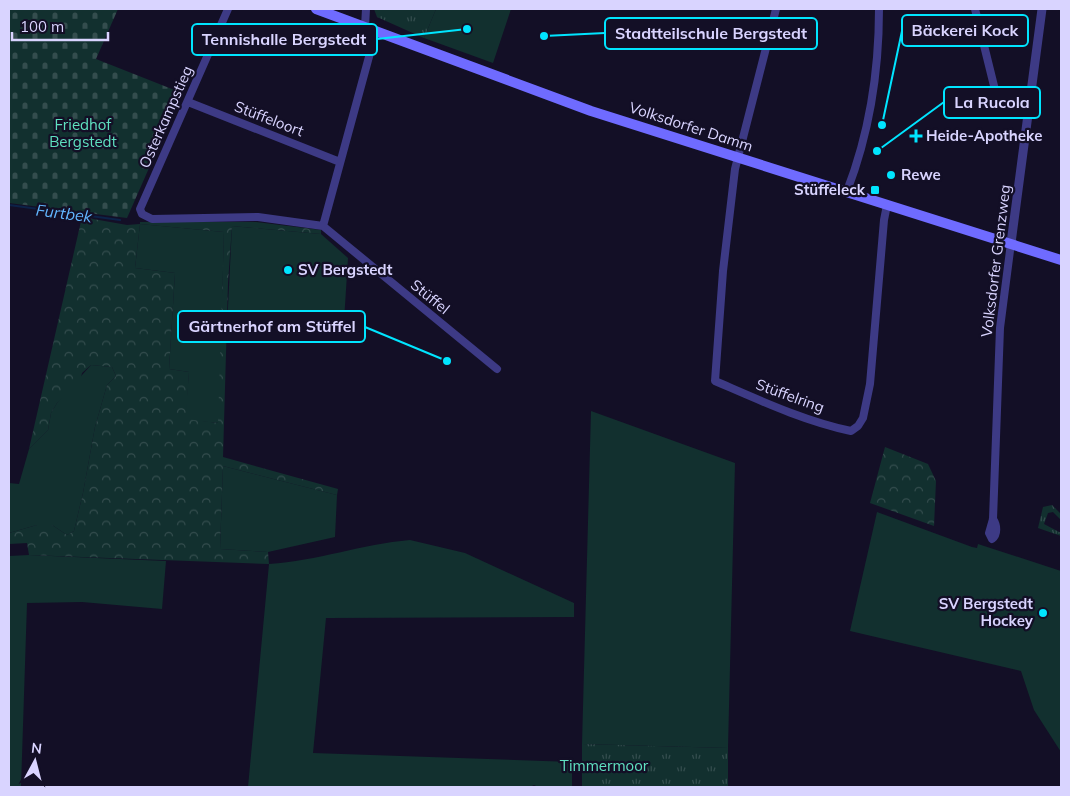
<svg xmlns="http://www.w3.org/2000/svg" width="1070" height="796" font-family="Mulish,sans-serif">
	<defs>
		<pattern id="forest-crowns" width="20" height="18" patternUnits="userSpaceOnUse" patternTransform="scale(1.25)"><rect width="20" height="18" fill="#12302f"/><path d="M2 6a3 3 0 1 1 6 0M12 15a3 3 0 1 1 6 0" fill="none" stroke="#344d4e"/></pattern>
		<pattern id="cemetery-stones" width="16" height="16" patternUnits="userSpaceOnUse" patternTransform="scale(1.25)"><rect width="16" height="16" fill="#12302f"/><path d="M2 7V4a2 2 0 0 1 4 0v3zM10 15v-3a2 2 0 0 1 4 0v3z" fill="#344d4e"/></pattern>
		<pattern id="park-tufts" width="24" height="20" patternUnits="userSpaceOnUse" patternTransform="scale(1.25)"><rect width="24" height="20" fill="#12302f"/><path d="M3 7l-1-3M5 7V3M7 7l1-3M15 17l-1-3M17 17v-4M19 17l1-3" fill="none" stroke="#344d4e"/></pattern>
	</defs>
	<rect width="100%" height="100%" fill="#130f26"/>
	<path fill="#12302f" d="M436 9H511L493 63 424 38Z
		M140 224 224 232 219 423 185 420 189 372 169 369 175 273 135 268Z
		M232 226 321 234 348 258 343 337 227 327Z
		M91 365 112 367 116 376 107 385 95 427 83 493 74 531 67 535 52 525H37L9 533V483L19 484 29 449 48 430 51 413 57 403Z
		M591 411 735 463 728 748 582 744Z
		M223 466 337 495 335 537 268 552 220 549Z
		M877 512 972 547 977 548 978 544 1061 571V752L1034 710 1021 671 850 631Z
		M410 540 465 553 574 603V617L326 618 313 753 572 762V787H538L534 785 530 787H248L269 564C317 561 362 544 410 540Z
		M29 555 166 561 162 609 82 602 27 603 21 787H9V556Z"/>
	<path fill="url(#forest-crowns)" fill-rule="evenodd" d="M82 217 127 225 140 224V222H256L321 230V234L232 226 228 283 223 457 338 489 337 495 223 466 220 549 268 552 269 564 29 555 27 543 9 544V533L44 523 52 525 67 535 74 531 83 493 95 427 107 385 116 376 112 367 91 365 82 373 80 382 57 403 51 413 48 430 29 449ZM140 224 224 232 218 423 186 419 189 372 169 369 175 273 135 268Z
		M885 447 928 464 936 481 934 526 870 503Z"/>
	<path fill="url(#cemetery-stones)" d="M9 9H118L96 59 182 93 127 218 9 203Z"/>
	<path fill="url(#park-tufts)" d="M374 9H436L424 38 377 17Z
		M1052 505 1061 514V520L1053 512 1048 513 1044 524 1061 533V536L1038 528 1043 507Z
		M582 744 728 748V787H582Z"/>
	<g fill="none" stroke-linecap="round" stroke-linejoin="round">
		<path stroke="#0c2248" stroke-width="2" d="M9 205 120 220"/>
		<path stroke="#3d3a85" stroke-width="8" d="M228 9 140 209 142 214 152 219 258 217 323 226
			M776 9 735 169 723 271 715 381C759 400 804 421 851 431L858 426 863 418 870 384 884 220 887 205
			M975 9 997 98 1010 110 1029 116
			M365 27 366 9
			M376 31 323 226 497 369
			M188 102 340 162
			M847 191C869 134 879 70 879 9
			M993 519C997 525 998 534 992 539L989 533 993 519 1000 328 1011 243"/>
		<path stroke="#3d3a85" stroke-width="9" d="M1011 243 1042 9"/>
		<path stroke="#6f6bff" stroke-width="10" d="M316 9 591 111 1061 260"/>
	</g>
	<g fill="#00e5ff" stroke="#130f26" stroke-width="2">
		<path d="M913.5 128.5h5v5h5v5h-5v5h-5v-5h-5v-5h5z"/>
		<circle cx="891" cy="175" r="5"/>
		<rect x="870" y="185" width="10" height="10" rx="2.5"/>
		<circle cx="288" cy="270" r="5"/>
		<circle cx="1043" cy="613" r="5"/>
	</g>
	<g text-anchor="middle" stroke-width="4.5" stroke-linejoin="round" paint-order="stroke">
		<g font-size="15" fill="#d9d4ff" stroke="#130f26">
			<text transform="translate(166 117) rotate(-66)" y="5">Osterkampstieg</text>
			<text transform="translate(269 119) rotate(21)" y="5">Stüffeloort</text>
			<text transform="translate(691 127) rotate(18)" y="5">Volksdorfer Damm</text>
			<text transform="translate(996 261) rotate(-83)" y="5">Volksdorfer Grenzweg</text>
			<text transform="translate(430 297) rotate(39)" y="5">Stüffel</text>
			<text transform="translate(790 396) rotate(20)" y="5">Stüffelring</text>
		</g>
		<g font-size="15" fill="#5fe0c0" stroke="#130f26">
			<text x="83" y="130">Friedhof<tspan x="83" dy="17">Bergstedt</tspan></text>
			<text x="604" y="771">Timmermoor</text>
		</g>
		<g font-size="15" font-weight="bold" fill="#d9d4ff" stroke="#130f26" text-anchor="start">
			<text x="926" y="141">Heide-Apotheke</text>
			<text x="901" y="180">Rewe</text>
			<text x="865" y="195" text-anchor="end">Stüffeleck</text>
			<text x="298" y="275">SV Bergstedt</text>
			<text x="1033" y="609" text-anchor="end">SV Bergstedt<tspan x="1033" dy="17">Hockey</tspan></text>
		</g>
		<g font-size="16" font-style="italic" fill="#62b6ff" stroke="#130f26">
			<text transform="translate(64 213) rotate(7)" y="6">Furtbek</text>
		</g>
	</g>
	<path fill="none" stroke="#00e5ff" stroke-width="2" d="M882 125L902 31M544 36L605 33M467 29L377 39M877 151L944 102M447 361L365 327"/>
	<g fill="#00e5ff" stroke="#130f26" stroke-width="2">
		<circle cx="882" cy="125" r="5"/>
		<circle cx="544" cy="36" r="5"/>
		<circle cx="467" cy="29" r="5"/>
		<circle cx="877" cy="151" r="5"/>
		<circle cx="447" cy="361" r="5"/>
	</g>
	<g fill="#130f26" stroke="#00e5ff" stroke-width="2">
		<rect x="902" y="15" width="126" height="31" rx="5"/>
		<rect x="605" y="18" width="212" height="31" rx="5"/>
		<rect x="192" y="24" width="185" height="31" rx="5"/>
		<rect x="944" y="87" width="96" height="31" rx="5"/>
		<rect x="178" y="311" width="187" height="31" rx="5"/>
	</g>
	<g font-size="16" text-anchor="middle" font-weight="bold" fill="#d9d4ff">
		<text x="965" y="36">Bäckerei Kock</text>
		<text x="711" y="39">Stadtteilschule Bergstedt</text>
		<text x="284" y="45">Tennishalle Bergstedt</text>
		<text x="992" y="108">La Rucola</text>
		<text x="272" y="332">Gärtnerhof am Stüffel</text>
	</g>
	<rect width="1070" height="796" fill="none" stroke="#d9d4ff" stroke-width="20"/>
	<g transform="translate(35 761) rotate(7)" stroke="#130f26" stroke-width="4" paint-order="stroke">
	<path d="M0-4L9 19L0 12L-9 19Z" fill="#d9d4ff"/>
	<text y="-8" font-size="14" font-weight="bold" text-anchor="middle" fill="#d9d4ff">N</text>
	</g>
	<path d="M12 32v8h96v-8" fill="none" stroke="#d9d4ff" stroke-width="2.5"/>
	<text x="20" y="32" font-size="15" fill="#d9d4ff" stroke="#130f26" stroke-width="4" paint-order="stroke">100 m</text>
</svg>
